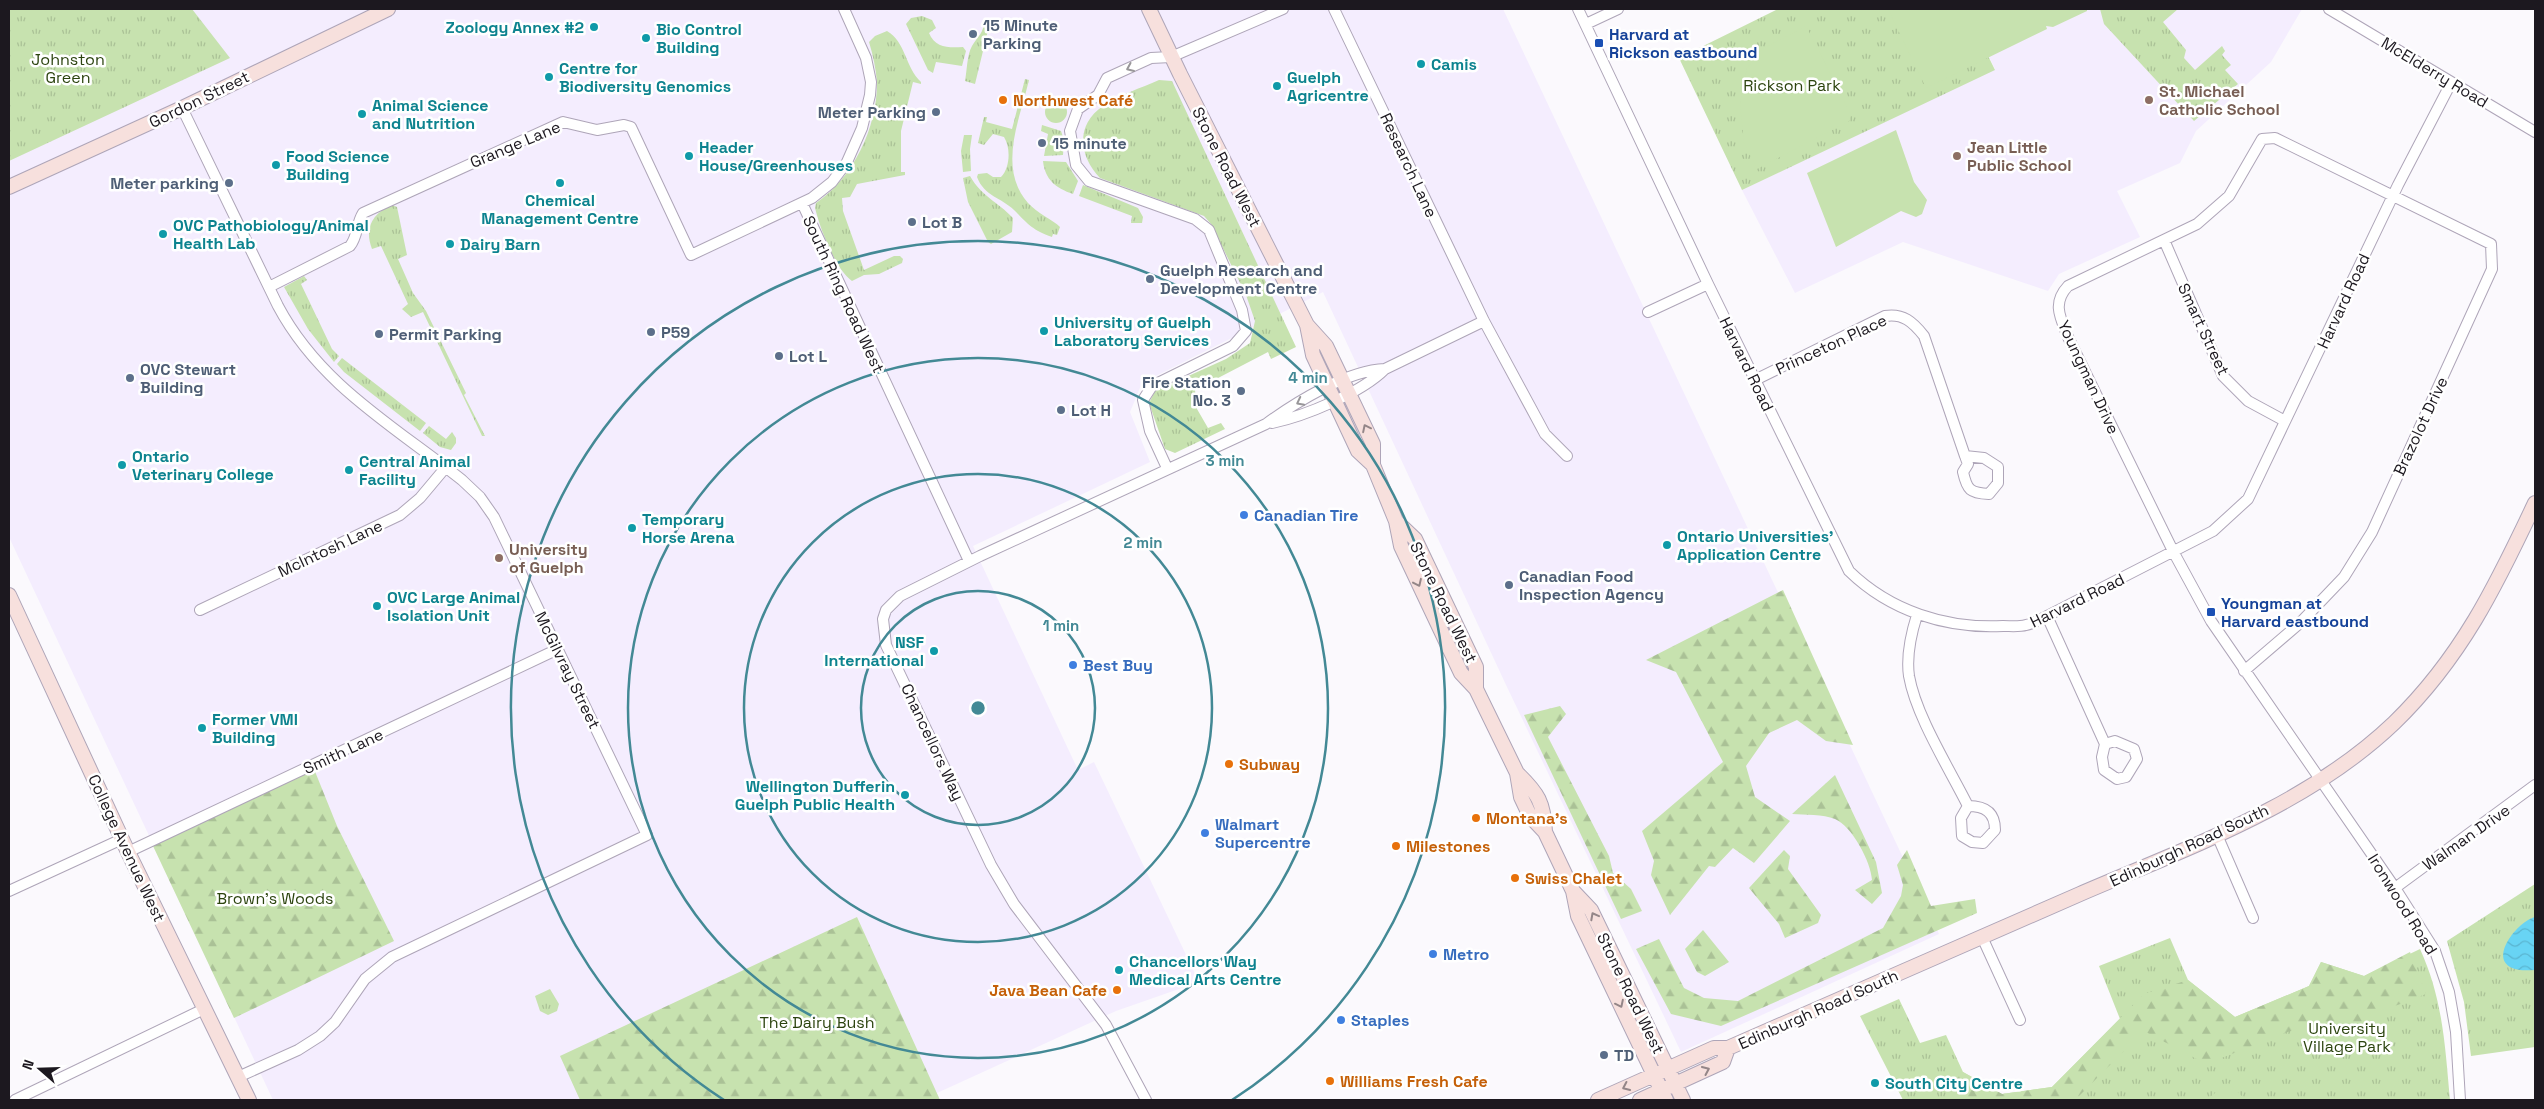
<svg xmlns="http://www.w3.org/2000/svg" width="2544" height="1109" font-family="'Space Grotesk',sans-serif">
	<defs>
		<pattern id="grass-tufts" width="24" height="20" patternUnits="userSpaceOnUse" patternTransform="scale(1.25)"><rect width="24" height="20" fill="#c7e2af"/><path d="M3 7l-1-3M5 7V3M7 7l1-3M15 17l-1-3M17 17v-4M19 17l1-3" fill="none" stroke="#aac196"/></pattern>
		<pattern id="forest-firs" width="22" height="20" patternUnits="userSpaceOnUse" patternTransform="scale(1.25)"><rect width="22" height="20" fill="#c7e2af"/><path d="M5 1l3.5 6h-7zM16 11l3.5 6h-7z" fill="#aac196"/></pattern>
		<pattern id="water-waves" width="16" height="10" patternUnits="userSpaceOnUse" patternTransform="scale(1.25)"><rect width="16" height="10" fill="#68d4f4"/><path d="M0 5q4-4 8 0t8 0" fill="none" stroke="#5ab5d1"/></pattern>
	</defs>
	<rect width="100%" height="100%" fill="#fbf9fd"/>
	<path fill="#f4edfe" d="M9 9H1503L1939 934 1681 1052 1507 687 1323 292 1142 383 1130 412 1150 462 973 546 1078 770 1094 762 1199 982 1116 1011 937 1093 940 1100H273L9 537Z
		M1965 9H2302L2271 62 2196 131 2180 163 2117 191 2140 237 2059 274 2048 291 1903 242 1795 293 1742 190 1995 69Z"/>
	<path fill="url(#grass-tufts)" d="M9 9H192L230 58 9 161Z
		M1778 9H1965L1995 70 1742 190 1679 58Z
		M2100 9H2178L2163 22 2186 50 2184 58 2195 70 2222 46 2225 51 2222 55 2231 65 2225 70 2238 84 2194 121 2104 24Z
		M922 16 932 20 936 28 929 33C935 48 949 48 963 47L966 51 962 66 936 62 933 73 928 70 906 24 911 18Z
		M991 18 975 84 965 81C967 71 967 54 972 46 978 36 984 33 984 21Z
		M887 31C906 42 905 67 921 82V84L913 82 901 131V172H905V175L857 184 850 197 842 198 843 211 864 270 894 256H900L903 259 902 263 879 274 864 275 852 281C835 269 820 228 815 208L816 203C853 178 877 128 877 83 876 69 873 55 869 42L875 36Z
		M1025 79 1029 80C1020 119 997 168 1028 203 1037 213 1053 220 1060 227L1057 235 1053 234 1052 237C1032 230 1028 224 1014 210 1002 198 984 196 977 177L978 174 987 173 993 177H1001C1010 168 1011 148 1004 137L993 134 984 145 978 143 984 117H987L986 122 1012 129Z
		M1159 80 1172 81 1296 347 1271 359 1268 352 1195 390 1197 409 1208 428 1221 423 1225 429 1175 453 1165 449 1149 403 1155 391 1226 359 1250 343 1255 321 1246 295 1211 224 1204 216 1100 178C1079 156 1075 125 1103 106 1119 95 1141 88 1159 80Z
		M1045 112a11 11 0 1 1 22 0a11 11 0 1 1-22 0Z
		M1042 125 1061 131 1064 140 1063 155 1044 156 1048 134 1041 131Z
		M964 135H972L970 149 971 171 963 172 961 151Z
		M1043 161 1066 162 1078 181 1073 194C1056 188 1045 180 1043 161Z
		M970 176C982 197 997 201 1013 218L1012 232 991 244 988 242 968 202 963 178Z
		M1083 185 1138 208 1143 217 1142 223H1131L1132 216 1079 196Z
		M392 205 397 207 407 255 398 259 413 293 426 311 466 393 464 395 485 436H482L423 312 411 317 402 309 408 304 381 246 372 249C364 229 372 213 392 205Z
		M304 276 307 280 301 284 332 349 339 356 334 362 308 329 284 287Z
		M342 358 426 423 420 431 344 372 337 364Z
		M429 426 446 439 452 432 456 438V443L451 450 440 447 423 433Z
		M2535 884V1047L2471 1056 2464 1002 2447 941Z
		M2170 938 2188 980 2235 1017 2309 986 2321 962 2364 976 2420 949C2443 999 2445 1046 2450 1100H1903L1860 1016 1899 999 1920 1043 1946 1035 1963 1072 2002 1094 2052 1087 2120 1019 2099 966Z
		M550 989 559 1004 557 1011 548 1015 540 1011 535 996Z"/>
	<path fill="url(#forest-firs)" d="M1783 590 1853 745 1826 741 1797 720 1769 733 1746 766 1755 797 1790 821 1754 863 1733 848 1715 867 1709 866 1670 915 1651 875 1654 861 1642 831 1723 762 1676 672 1646 660Z
		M1560 706 1566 714 1548 737 1609 856 1613 873 1631 889 1642 911 1621 919 1524 715Z
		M314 769 337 826 394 941 234 1018 153 846Z
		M1835 775 1876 862 1882 893 1872 904 1855 890 1872 880C1871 862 1852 826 1835 819 1823 814 1805 815 1792 814Z
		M1784 850 1790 856 1788 869 1821 915 1818 923 1785 938 1779 924 1749 888Z
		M1907 850 1931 906 1975 899 1977 913 1721 1026 1671 1014 1636 949 1659 939 1684 988 1704 998 1738 1001 1883 928 1901 896 1903 885 1897 865Z
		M857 917 940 1100H580L560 1056Z
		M1703 930 1729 962 1705 976 1697 972 1685 949Z
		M2410 952 2426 994 2369 1016 2346 1052 2316 1021 2206 1064 2144 1031 2075 1100H1961L1944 1089 1963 1072 2002 1094 2052 1087 2144 994 2188 980 2235 1017 2309 986 2321 962 2364 976Z"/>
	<path fill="#c7e2af" d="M1888 9H2087V11L2053 27 2046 26 2047 29 1926 88Z
		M1806 26 1851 115 1849 121 1757 169 1744 143 1740 103 1747 68 1762 49Z
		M1896 130 1914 182 1927 200 1922 214 1916 217 1901 211 1836 247 1807 173Z
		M2228 1083 2246 1100H2206Z"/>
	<path fill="url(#water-waves)" d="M2535 917V970C2529 970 2521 971 2515 969 2486 960 2518 921 2535 917Z"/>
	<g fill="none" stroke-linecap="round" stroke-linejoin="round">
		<defs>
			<path id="minor" d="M1334 9 1484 321 1545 434 1567 456
				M1578 9 1708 284 1849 571C1890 611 1946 629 2003 626 2011 626 2019 627 2026 625 2033 624 2041 619 2047 616L2213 531 2248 499 2398 185 2451 83
				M2329 9 2535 132
				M1586 24 1618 9
				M182 108 278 306C320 385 394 426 462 480L480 497 494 517 647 835 392 957 365 979 335 1022 320 1036 298 1050 238 1077
				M802 203 969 561
				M2164 240 2223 376 2248 401 2285 421
				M269 287 350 246C358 236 356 224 363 213L563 122 597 130 624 125 631 127 691 255 812 198 832 182 847 162 862 128 870 95 871 82 866 58 844 9
				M1648 312 1708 284
				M1755 380 1885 316C1903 313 1913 322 1924 336L1965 456 1968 464 1963 472C1967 490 1970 493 1989 494L1998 483V467L1984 458 1965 456
				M1272 423C1305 416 1361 393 1385 369L1484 321
				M1167 468 1150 431 1143 400 1152 386 1233 346 1246 331 1242 310 1209 230 1195 219 1089 181 1076 165 1070 131 1078 109 1098 95 1107 78 1151 58 1171 57 1283 9
				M200 610 400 515 420 498 446 467
				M1917 615C1911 634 1906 655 1909 676 1916 716 1949 768 1968 806L1961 818 1962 836 1972 842 1983 843 1995 830C1995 812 1985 806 1968 806
				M2047 616 2105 744 2102 757 2104 770 2117 779 2126 777 2137 759 2134 749 2115 741 2105 744
				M2244 671 2300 623 2344 577 2372 532 2492 269 2491 244 2275 138 2262 139 2229 196 2197 224 2068 286C2052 303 2060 317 2068 337L2174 553 2211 621 2395 888 2435 951 2449 992 2456 1032 2460 1100
				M2217 835 2253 918
				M128 852 558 649
				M2395 888 2535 785
				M9 891 122 839
				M1982 937 2020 1020
				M15 1100 204 1009
				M1146 1100 1106 1025 1014 904 991 865 886 645 883 619 886 610 900 596 980 556 1266 424C1296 402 1348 370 1385 369"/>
			<path id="secondary" d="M1149 9 1180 74 1307 325 1326 346 1373 444V465L1396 521 1401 546 1461 673 1476 689 1517 773 1521 797 1530 816 1545 832 1573 891 1591 910 1683 1100
				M9 187 182 108 388 9
				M1307 325 1313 355 1358 451 1373 465
				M1396 521 1415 539 1476 667V689
				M9 595 128 852 249 1100
				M1517 773C1538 793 1544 803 1545 832
				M1573 891 1578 916 1666 1100
				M1598 1100 1714 1048H1728C1845 997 1963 945 2080 894 2189 847 2307 806 2394 723 2461 658 2496 586 2535 503
				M1640 1100 1723 1062 1728 1048"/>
		</defs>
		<use href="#minor" stroke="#aea5b8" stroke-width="12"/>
		<use href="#secondary" stroke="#aea5b8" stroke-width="16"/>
		<use href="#minor" stroke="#fff" stroke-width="10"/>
		<use href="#secondary" stroke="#f7e0dd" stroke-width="14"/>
	</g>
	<defs><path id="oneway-chevron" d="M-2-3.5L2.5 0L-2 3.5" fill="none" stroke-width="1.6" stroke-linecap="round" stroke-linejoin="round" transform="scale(1.25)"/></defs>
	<g stroke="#99979a">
		<use href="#oneway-chevron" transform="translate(1130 68) rotate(156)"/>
		<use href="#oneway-chevron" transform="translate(1300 402) rotate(153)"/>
	</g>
	<g stroke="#948688">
		<use href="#oneway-chevron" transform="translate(1366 428) rotate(-116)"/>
		<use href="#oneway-chevron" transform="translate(1418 583) rotate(65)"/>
		<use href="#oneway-chevron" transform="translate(1594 916) rotate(-118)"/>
		<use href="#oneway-chevron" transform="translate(1620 1004) rotate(64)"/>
		<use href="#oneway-chevron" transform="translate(1706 1070) rotate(-24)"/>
		<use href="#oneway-chevron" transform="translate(1626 1087) rotate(155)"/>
	</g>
	<g fill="none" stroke="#438995" stroke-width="2.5">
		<circle cx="978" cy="708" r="117"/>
		<circle cx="978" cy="708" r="234"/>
		<circle cx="978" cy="708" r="350"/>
		<path d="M724 1100A467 467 0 1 1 1232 1100"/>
	</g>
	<g fill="#0f9aa8" stroke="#fff" stroke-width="2">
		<circle cx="594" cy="27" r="5"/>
		<circle cx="646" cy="38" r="5"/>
		<circle cx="1421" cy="64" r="5"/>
		<circle cx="549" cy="77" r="5"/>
		<circle cx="1277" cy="86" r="5"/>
		<circle cx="362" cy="114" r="5"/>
		<circle cx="689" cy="156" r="5"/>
		<circle cx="276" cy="165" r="5"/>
		<circle cx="560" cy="183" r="5"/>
		<circle cx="163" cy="234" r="5"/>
		<circle cx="450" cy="244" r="5"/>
		<circle cx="1044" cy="331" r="5"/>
		<circle cx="122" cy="465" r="5"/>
		<circle cx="349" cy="470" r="5"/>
		<circle cx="632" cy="528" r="5"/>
		<circle cx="1667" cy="545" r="5"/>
		<circle cx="377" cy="606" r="5"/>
		<circle cx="934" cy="651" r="5"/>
		<circle cx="202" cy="728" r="5"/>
		<circle cx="905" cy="795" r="5"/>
		<circle cx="1119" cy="970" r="5"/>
		<circle cx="1875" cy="1083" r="5"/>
	</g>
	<g fill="#5c6f8a" stroke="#fff" stroke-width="2">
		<circle cx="973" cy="34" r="5"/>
		<circle cx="936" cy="112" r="5"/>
		<circle cx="1042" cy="143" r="5"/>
		<circle cx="229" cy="183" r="5"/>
		<circle cx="912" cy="222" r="5"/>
		<circle cx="1150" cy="279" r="5"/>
		<circle cx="651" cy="332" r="5"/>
		<circle cx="379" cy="334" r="5"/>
		<circle cx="779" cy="356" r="5"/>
		<circle cx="130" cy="378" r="5"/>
		<circle cx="1241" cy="391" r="5"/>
		<circle cx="1061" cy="410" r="5"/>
		<circle cx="1509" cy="585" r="5"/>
		<circle cx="1604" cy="1055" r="5"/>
	</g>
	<g fill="#1a4fb4" stroke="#fff" stroke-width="2">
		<rect x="1594" y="38" width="10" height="10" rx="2.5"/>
		<rect x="2206" y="607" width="10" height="10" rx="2.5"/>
	</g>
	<g fill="#e8710a" stroke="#fff" stroke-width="2">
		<circle cx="1003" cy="100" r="5"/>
		<circle cx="1229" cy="764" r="5"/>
		<circle cx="1476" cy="818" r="5"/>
		<circle cx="1396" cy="846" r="5"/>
		<circle cx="1515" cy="878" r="5"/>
		<circle cx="1117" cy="990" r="5"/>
		<circle cx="1330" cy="1081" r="5"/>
	</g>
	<g fill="#8d6e63" stroke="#fff" stroke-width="2">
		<circle cx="2149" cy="100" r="5"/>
		<circle cx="1957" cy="156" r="5"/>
		<circle cx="499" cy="558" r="5"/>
	</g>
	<g fill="#3f7fe0" stroke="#fff" stroke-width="2">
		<circle cx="1244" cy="515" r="5"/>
		<circle cx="1073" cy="665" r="5"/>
		<circle cx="1205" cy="833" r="5"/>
		<circle cx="1433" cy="954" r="5"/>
		<circle cx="1341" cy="1020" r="5"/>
	</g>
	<g text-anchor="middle" stroke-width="5" stroke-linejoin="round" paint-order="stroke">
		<g font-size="16" font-weight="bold" fill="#4e5e75" stroke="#fff" text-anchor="start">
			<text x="983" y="31">15 Minute<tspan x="983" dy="18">Parking</tspan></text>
			<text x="926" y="118" text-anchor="end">Meter Parking</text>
			<text x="1052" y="149">15 minute</text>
			<text x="219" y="189" text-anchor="end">Meter parking</text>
			<text x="922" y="228">Lot B</text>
			<text x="1160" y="276">Guelph Research and<tspan x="1160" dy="18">Development Centre</tspan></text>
			<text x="661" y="338">P59</text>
			<text x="389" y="340">Permit Parking</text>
			<text x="789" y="362">Lot L</text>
			<text x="140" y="375">OVC Stewart<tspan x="140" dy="18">Building</tspan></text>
			<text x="1231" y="388" text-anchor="end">Fire Station<tspan x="1231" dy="18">No. 3</tspan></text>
			<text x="1071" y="416">Lot H</text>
			<text x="1519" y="582">Canadian Food<tspan x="1519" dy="18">Inspection Agency</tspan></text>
			<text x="1614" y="1061">TD</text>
		</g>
		<g font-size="16" font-weight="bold" fill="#0d838f" stroke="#fff" text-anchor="start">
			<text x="584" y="33" text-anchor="end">Zoology Annex #2</text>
			<text x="656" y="35">Bio Control<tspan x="656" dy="18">Building</tspan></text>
			<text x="1431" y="70">Camis</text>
			<text x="559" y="74">Centre for<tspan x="559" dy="18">Biodiversity Genomics</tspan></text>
			<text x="1287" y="83">Guelph<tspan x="1287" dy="18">Agricentre</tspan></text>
			<text x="372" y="111">Animal Science<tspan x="372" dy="18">and Nutrition</tspan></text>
			<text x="699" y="153">Header<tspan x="699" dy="18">House/Greenhouses</tspan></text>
			<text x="286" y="162">Food Science<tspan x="286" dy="18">Building</tspan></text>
			<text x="560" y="206" text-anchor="middle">Chemical<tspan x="560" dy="18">Management Centre</tspan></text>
			<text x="173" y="231">OVC Pathobiology/Animal<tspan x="173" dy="18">Health Lab</tspan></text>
			<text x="460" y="250">Dairy Barn</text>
			<text x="1054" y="328">University of Guelph<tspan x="1054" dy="18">Laboratory Services</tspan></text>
			<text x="132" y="462">Ontario<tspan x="132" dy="18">Veterinary College</tspan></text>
			<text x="359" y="467">Central Animal<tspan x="359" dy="18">Facility</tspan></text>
			<text x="642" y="525">Temporary<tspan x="642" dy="18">Horse Arena</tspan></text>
			<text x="1677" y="542">Ontario Universities'<tspan x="1677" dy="18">Application Centre</tspan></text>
			<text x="387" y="603">OVC Large Animal<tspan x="387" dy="18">Isolation Unit</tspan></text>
			<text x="924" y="648" text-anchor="end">NSF<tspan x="924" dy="18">International</tspan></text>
			<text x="212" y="725">Former VMI<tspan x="212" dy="18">Building</tspan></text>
			<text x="895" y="792" text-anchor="end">Wellington Dufferin<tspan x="895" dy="18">Guelph Public Health</tspan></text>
			<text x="1129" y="967">Chancellors Way<tspan x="1129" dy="18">Medical Arts Centre</tspan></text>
			<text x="1885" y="1089">South City Centre</text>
		</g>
		<g font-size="16" font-weight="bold" fill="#164399" stroke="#fff" text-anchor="start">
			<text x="1609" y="40">Harvard at<tspan x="1609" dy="18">Rickson eastbound</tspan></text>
			<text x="2221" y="609">Youngman at<tspan x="2221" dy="18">Harvard eastbound</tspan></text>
		</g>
		<g font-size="16" fill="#2c440f" stroke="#fff">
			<text x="68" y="65">Johnston<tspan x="68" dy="18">Green</tspan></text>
			<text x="1792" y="91">Rickson Park</text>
			<text x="275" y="904">Brown's Woods</text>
			<text x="817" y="1028">The Dairy Bush</text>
			<text x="2347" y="1034">University<tspan x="2347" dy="18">Village Park</tspan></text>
		</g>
		<g font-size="16" fill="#1c181f" stroke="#fff">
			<text transform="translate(2435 72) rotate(31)" y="6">McElderry Road</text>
			<text transform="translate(199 99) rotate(-26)" y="6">Gordon Street</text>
			<text transform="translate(515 144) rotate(-23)" y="6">Grange Lane</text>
			<text transform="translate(1409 165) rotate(65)" y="6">Research Lane</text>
			<text transform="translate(1227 167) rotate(63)" y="6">Stone Road West</text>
			<text transform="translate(844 294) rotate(65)" y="6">South Ring Road West</text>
			<text transform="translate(2343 301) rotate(-65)" y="6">Harvard Road</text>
			<text transform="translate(2204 329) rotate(65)" y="6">Smart Street</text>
			<text transform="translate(1831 344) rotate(-25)" y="6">Princeton Place</text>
			<text transform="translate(1747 364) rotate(64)" y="6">Harvard Road</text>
			<text transform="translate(2089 377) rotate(65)" y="6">Youngman Drive</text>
			<text transform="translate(2420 426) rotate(-65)" y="6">Brazolot Drive</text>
			<text transform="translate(330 548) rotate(-25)" y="6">McIntosh Lane</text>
			<text transform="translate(2077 600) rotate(-26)" y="6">Harvard Road</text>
			<text transform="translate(1444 602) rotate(64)" y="6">Stone Road West</text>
			<text transform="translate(568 670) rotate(64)" y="6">McGilvray Street</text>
			<text transform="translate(933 742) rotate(65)" y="6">Chancellors Way</text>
			<text transform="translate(343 751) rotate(-25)" y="6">Smith Lane</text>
			<text transform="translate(2466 837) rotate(-35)" y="6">Walman Drive</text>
			<text transform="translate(2189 845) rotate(-25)" y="6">Edinburgh Road South</text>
			<text transform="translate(127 848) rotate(65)" y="6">College Avenue West</text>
			<text transform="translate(2403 904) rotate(58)" y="6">Ironwood Road</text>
			<text transform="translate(1631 993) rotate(64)" y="6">Stone Road West</text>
			<text transform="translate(1818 1009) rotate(-24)" y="6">Edinburgh Road South</text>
		</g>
		<g font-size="16" font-weight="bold" fill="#785e54" stroke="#fff" text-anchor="start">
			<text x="2159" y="97">St. Michael<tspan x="2159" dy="18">Catholic School</tspan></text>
			<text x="1967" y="153">Jean Little<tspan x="1967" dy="18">Public School</tspan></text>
			<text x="509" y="555">University<tspan x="509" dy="18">of Guelph</tspan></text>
		</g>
		<g font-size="16" font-weight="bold" fill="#c56008" stroke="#fff" text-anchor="start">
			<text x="1013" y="106">Northwest Café</text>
			<text x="1239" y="770">Subway</text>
			<text x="1486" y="824">Montana's</text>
			<text x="1406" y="852">Milestones</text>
			<text x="1525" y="884">Swiss Chalet</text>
			<text x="1107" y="996" text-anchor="end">Java Bean Cafe</text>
			<text x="1340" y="1087">Williams Fresh Cafe</text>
		</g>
		<g font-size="16" font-weight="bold" fill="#366cbe" stroke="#fff" text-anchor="start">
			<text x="1254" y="521">Canadian Tire</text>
			<text x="1083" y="671">Best Buy</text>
			<text x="1215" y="830">Walmart<tspan x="1215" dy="18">Supercentre</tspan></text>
			<text x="1443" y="960">Metro</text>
			<text x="1351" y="1026">Staples</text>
		</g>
	</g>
	<circle cx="978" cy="708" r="8" fill="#438995" stroke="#fff" stroke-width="2.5"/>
	<g font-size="15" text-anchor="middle" font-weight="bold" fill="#438995" stroke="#fff" stroke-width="5" stroke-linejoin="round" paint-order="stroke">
		<text x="1308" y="383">4 min</text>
		<text x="1225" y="466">3 min</text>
		<text x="1143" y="548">2 min</text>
		<text x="1061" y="631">1 min</text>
	</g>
	<rect width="2544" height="1109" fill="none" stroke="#1c181f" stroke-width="20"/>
	<g transform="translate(40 1069) rotate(290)" stroke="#ffffff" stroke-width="4" paint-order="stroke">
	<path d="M0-4L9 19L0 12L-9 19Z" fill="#1c181f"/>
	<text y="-8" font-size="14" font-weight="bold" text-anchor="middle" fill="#1c181f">N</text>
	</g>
</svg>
